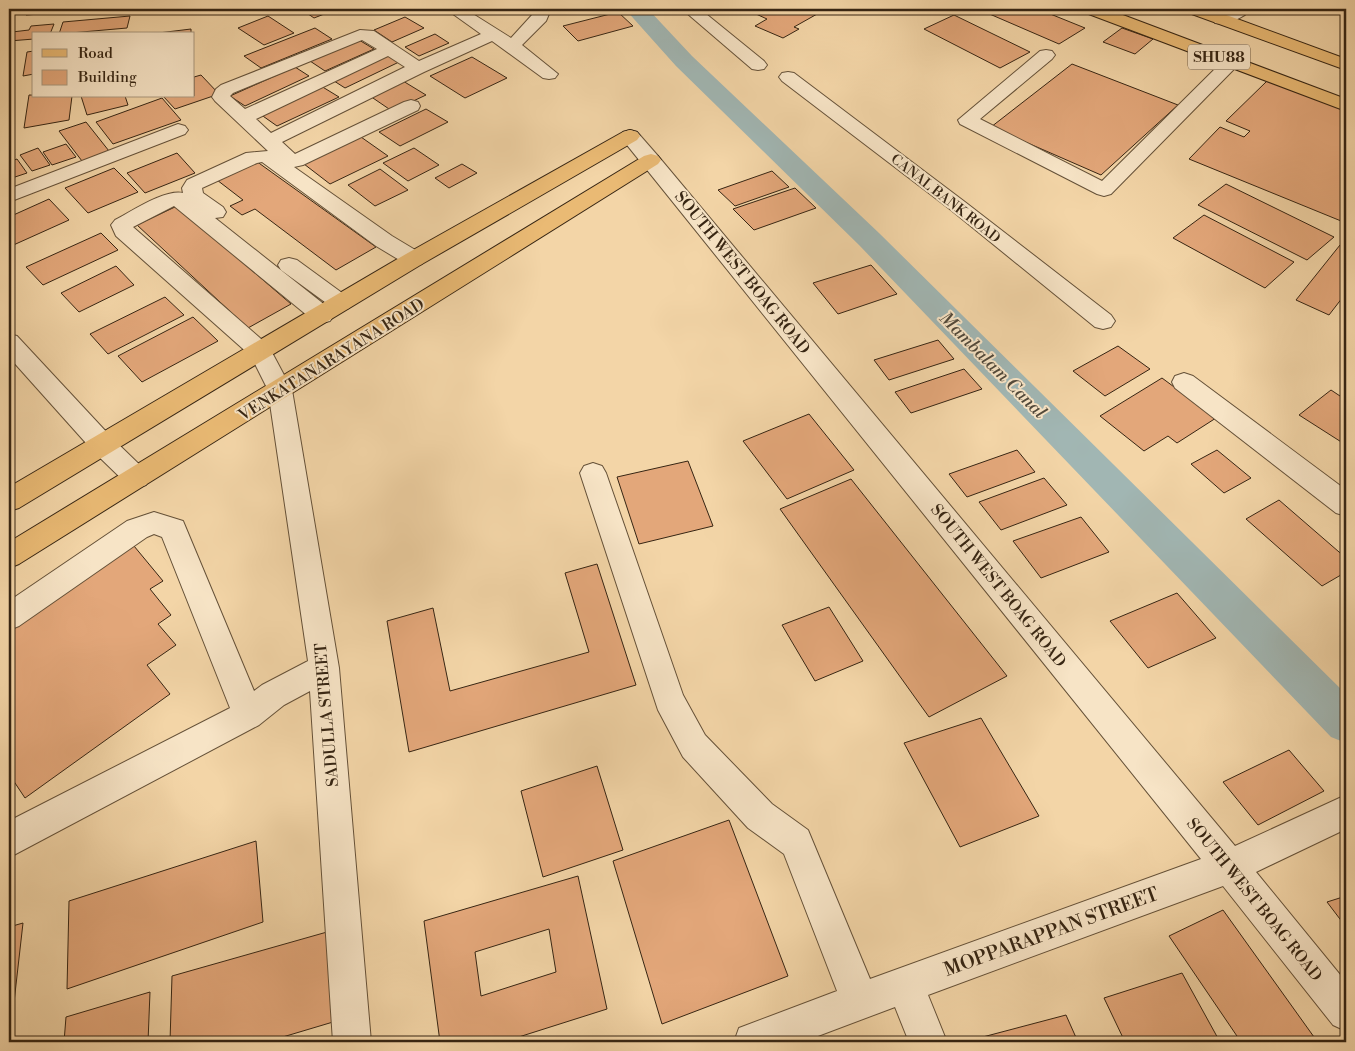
<svg xmlns="http://www.w3.org/2000/svg" width="1355" height="1051" font-family="'Libre Bodoni',serif">
	<rect width="100%" height="100%" fill="#f3d5a7"/>
	<filter id="stains"><feTurbulence type="fractalNoise" baseFrequency=".004" numOctaves="4"/><feColorMatrix values="0 0 0 0 .2 0 0 0 0 .09 0 0 0 0 .02 0 0 0 .5 -.17"/></filter>
	<radialGradient id="worn" r=".72"><stop offset=".6" stop-color="#630" stop-opacity="0"/><stop offset="1" stop-color="#630" stop-opacity=".3"/></radialGradient>
	<g fill="none" stroke-linecap="round" stroke-linejoin="round">
		<path fill="#a1b6b3" fill-rule="evenodd" d="M625 9H648L692 56 879 233 1346 694V743L1331 737 859 245 676 66Z"/>
	</g>
	<path fill="#e3a77a" stroke="#362513" fill-rule="evenodd" d="M30 9H84L83 11 26 15Z
		M301 9H337L314 18Z
		M574 9H599L579 13Z
		M745 9H782L788 11 793 9H826L794 27 799 29 783 38 755 26 767 19Z
		M978 9H1038L1085 28 1059 44Z
		M618 12 633 26 578 41 563 26Z
		M954 15 1030 52 1000 68 924 29Z
		M130 16 127 28 59 34 63 22Z
		M268 16 294 33 264 45 238 28Z
		M405 17 424 28 392 42 374 30Z
		M54 24 50 34H34V39L9 41 12 32 29 30 31 26Z
		M315 28 332 39 261 68 244 56Z
		M1122 28 1153 39 1135 54 1103 42Z
		M191 29V34H150Z
		M435 34 449 43 419 56 405 47Z
		M359 40 374 49 325 71 310 61Z
		M34 51V74L23 76 27 52Z
		M385 54 399 62 345 88 331 79Z
		M472 57 507 78 465 98 430 76Z
		M1072 64 1178 105 1101 175 991 127Z
		M295 67 309 76 245 106 230 96Z
		M201 75 219 94 175 109 163 96H194V77Z
		M403 81 426 95 392 111 370 96Z
		M1267 81 1346 109V223L1189 159 1220 127 1244 137 1250 131 1226 121Z
		M321 86 339 97 277 126 260 114Z
		M29 95 72 96 69 120 24 128Z
		M81 96H125L128 105 87 115Z
		M162 98 181 120 113 144 96 122Z
		M426 109 448 122 400 146 379 132Z
		M86 122 109 151 82 161 59 131Z
		M361 137 388 156 330 184 304 164Z
		M66 144 76 157 52 165 43 152Z
		M38 148 50 165 32 171 20 155Z
		M414 148 439 165 408 181 383 163Z
		M177 153 195 173 145 193 127 173Z
		M17 159 27 173 9 179V162Z
		M256 161 376 247 336 270 255 209 242 215 230 206 243 200 217 180Z
		M462 164 477 173 449 188 435 178Z
		M114 168 138 192 88 213 65 188Z
		M380 169 408 190 375 206 348 185Z
		M772 171 789 187 735 206 718 190Z
		M1226 184 1334 237 1307 260 1198 205Z
		M795 188 816 208 754 230 733 209Z
		M49 199 69 220 9 247V217Z
		M177 206 291 304 248 328 137 225Z
		M1204 215 1294 262 1265 288 1173 238Z
		M101 233 118 250 43 285 26 267Z
		M1340 245 1346 248V293L1329 315 1296 300Z
		M871 265 897 294 838 314 813 283Z
		M116 266 134 285 79 312 61 293Z
		M165 297 184 315 108 354 90 334Z
		M193 317 218 341 142 382 118 356Z
		M938 340 954 359 889 380 874 360Z
		M1118 346 1150 369 1105 396 1073 371Z
		M964 369 982 389 911 413 895 392Z
		M1162 378 1216 418 1177 443 1168 436 1144 451 1100 416Z
		M1331 390 1346 400V445L1299 415Z
		M809 414 854 470 787 499 743 441Z
		M1017 450 1035 472 967 497 949 474Z
		M1217 450 1251 478 1224 493 1191 464Z
		M688 461 713 526 639 544 617 477Z
		M1044 478 1067 505 1001 530 979 502Z
		M851 479 1007 676 929 717 780 509Z
		M1279 500 1346 558V572L1322 586 1246 519Z
		M1081 517 1109 552 1041 578 1013 541Z
		M134 546 163 581 150 589 171 615 158 624 176 645 147 665 170 694 25 798 9 774V626Z
		M597 564 636 685 409 752 387 621 433 608 450 691 589 652 565 573Z
		M1177 593 1216 638 1148 668 1110 621Z
		M829 607 863 661 815 681 782 625Z
		M981 718 1039 816 960 847 904 743Z
		M1289 750 1324 791 1258 825 1223 782Z
		M597 766 623 850 543 877 521 791Z
		M729 820 788 976 662 1024 613 861Z
		M256 841 263 922 67 989 69 901Z
		M578 876 607 1009 503 1042H440L424 921ZM549 929 556 972 481 996 475 952Z
		M1346 896V927L1327 902Z
		M1223 910 1314 1037 1303 1042H1241L1169 936Z
		M23 923 12 1020 9 1021V927Z
		M327 932 333 1022 266 1042H170L172 976Z
		M1182 973 1220 1042H1125L1104 998Z
		M150 992 148 1042H64L66 1017Z
		M1066 1015 1078 1042H980L979 1038Z"/>
	<g fill="none" stroke-linecap="round" stroke-linejoin="round">
		<defs>
			<path id="minor" d="M446 9H465L511 38 532 15 535 9H551L546 21 522 45 558 74 555 78 549 79 543 78 492 41 424 72 282 142 295 154 404 102 411 100 418 102 420 106 418 110 303 165 294 167 392 236 422 254 425 259 422 264 414 266 406 264 376 246 262 162 257 163 202 188 203 193 223 207 226 212 223 217 215 218 330 309 334 315 330 321 322 323 314 321 174 206 133 227 268 345 292 390 339 668 371 1042H333L310 691 284 705 259 725 10 857 9 821 230 708 162 537 154 534 147 537 19 626 9 630V601L127 521 154 512 183 521 254 691 262 685 308 661 268 390 251 356 116 236 111 225 115 220C131 212 164 189 183 193L182 188 187 180 246 153 268 151 215 101 212 97 216 89 221 85 360 30 374 31 419 61 481 34ZM362 40 377 49 245 109 230 96 233 93ZM388 56 405 67 271 133 256 119Z
				M682 9H700L764 61 767 65 764 69 758 70 752 69Z
				M1230 9H1251C1245 18 1225 25 1215 23L1213 19 1215 15Z
				M1046 50 1052 51 1055 55 1052 59 980 119 1102 181 1226 58 1232 57 1238 58 1241 62 1111 194 1104 196 1097 194 960 124 958 120 1040 51Z
				M788 72 794 73 965 202 1111 315 1115 321 1111 327 1103 329 1095 327 951 210 782 81 779 77 782 73Z
				M178 124 185 126 188 130 185 134 9 202V189Z
				M630 130 637 132 658 156 1235 846 1346 795V829L1256 872 1346 982V1031L1333 1025 1223 886 928 995 947 1042H909L895 1007 802 1042H734L739 1028 837 991 784 854 748 828 683 757 658 710 580 473 584 466 593 463 602 466 606 473 683 695 705 735 772 804 808 830 870 979 1201 859 623 140 620 136 623 132Z
				M289 258 297 260 349 298 352 303 349 308 341 311 333 308 281 270 278 265 281 260Z
				M9 334 17 336 112 438 146 471 150 478 146 485 137 488 128 485 94 452 9 357Z
				M1184 373 1193 376 1346 490V516L1336 513 1175 388 1172 382 1175 376Z"/>
			<path id="major" d="M1084 9H1107L1346 99V111L1086 13Z
				M1187 9H1210L1346 59V70L1189 13Z
				M630 130 637 132 640 136 637 140 422 264 19 508 9 511V487L406 254 623 132Z
				M651 154 658 156 661 160 658 164 19 564 9 568V542L644 156Z"/>
		</defs>
		<use href="#minor" stroke="#655138" stroke-width="2"/>
		<use href="#major" stroke="#362513" stroke-width="2"/>
		<use href="#minor" fill="#f7e4c6" fill-rule="evenodd"/>
		<use href="#major" fill="#eaba74" fill-rule="evenodd"/>
	</g>
	<g text-anchor="middle" stroke-width="4" stroke-linejoin="round" paint-order="stroke">
		<g font-size="14" fill="#362513" stroke="#f7e4c6">
			<text transform="translate(946 198) rotate(38)" y="5">CANAL BANK ROAD</text>
		</g>
		<rect fill="#f7e4c6" stroke="#705e49" stroke-width="1" x="1188" y="44.5" width="62" height="25" rx="4"/>
		<g font-size="15" font-weight="bold" fill="#362513">
			<text x="1219" y="62">SHU88</text>
		</g>
		<g font-size="16" fill="#362513" stroke="#f7e4c6">
			<text transform="translate(743 272) rotate(51)" y="6">SOUTH WEST BOAG ROAD</text>
			<text transform="translate(331 359) rotate(-32)" y="6">VENKATANARAYANA ROAD</text>
			<text transform="translate(999 585) rotate(51)" y="6">SOUTH WEST BOAG ROAD</text>
			<text transform="translate(326 715) rotate(-95)" y="6">SADULLA STREET</text>
			<text transform="translate(1255 899) rotate(51)" y="6">SOUTH WEST BOAG ROAD</text>
		</g>
		<g font-size="18" font-style="italic" fill="#51493b" stroke="#f7e4c6">
			<text transform="translate(993 365) rotate(45)" y="6">Mambalam Canal</text>
		</g>
		<g font-size="19" fill="#362513" stroke="#f7e4c6">
			<text transform="translate(1051 931) rotate(-20)" y="7">MOPPARAPPAN STREET</text>
		</g>
	</g>
	<rect width="1355" height="1051" fill="none" stroke="#f3d5a7" stroke-width="30"/>
	<rect x="10" y="10" width="1335" height="1031" fill="none" stroke="#362513" stroke-width="2.5"/>
	<rect x="15" y="15" width="1325" height="1021" fill="none" stroke="#362513"/>
	<rect x="32" y="32" width="162" height="65" fill="#f7e4c6" stroke="#aa987e"/>
	<rect x="42" y="49" width="25" height="8" fill="#eaba74" stroke="#aa987e"/>
	<text x="78" y="58" font-size="15" fill="#362513">Road</text>
	<rect x="42" y="70" width="25" height="15" fill="#e3a77a" stroke="#aa987e"/>
	<text x="78" y="82" font-size="15" fill="#362513">Building</text>
	<rect width="100%" height="100%" filter="url(#stains)"/>
	<rect width="100%" height="100%" fill="url(#worn)"/>
</svg>
